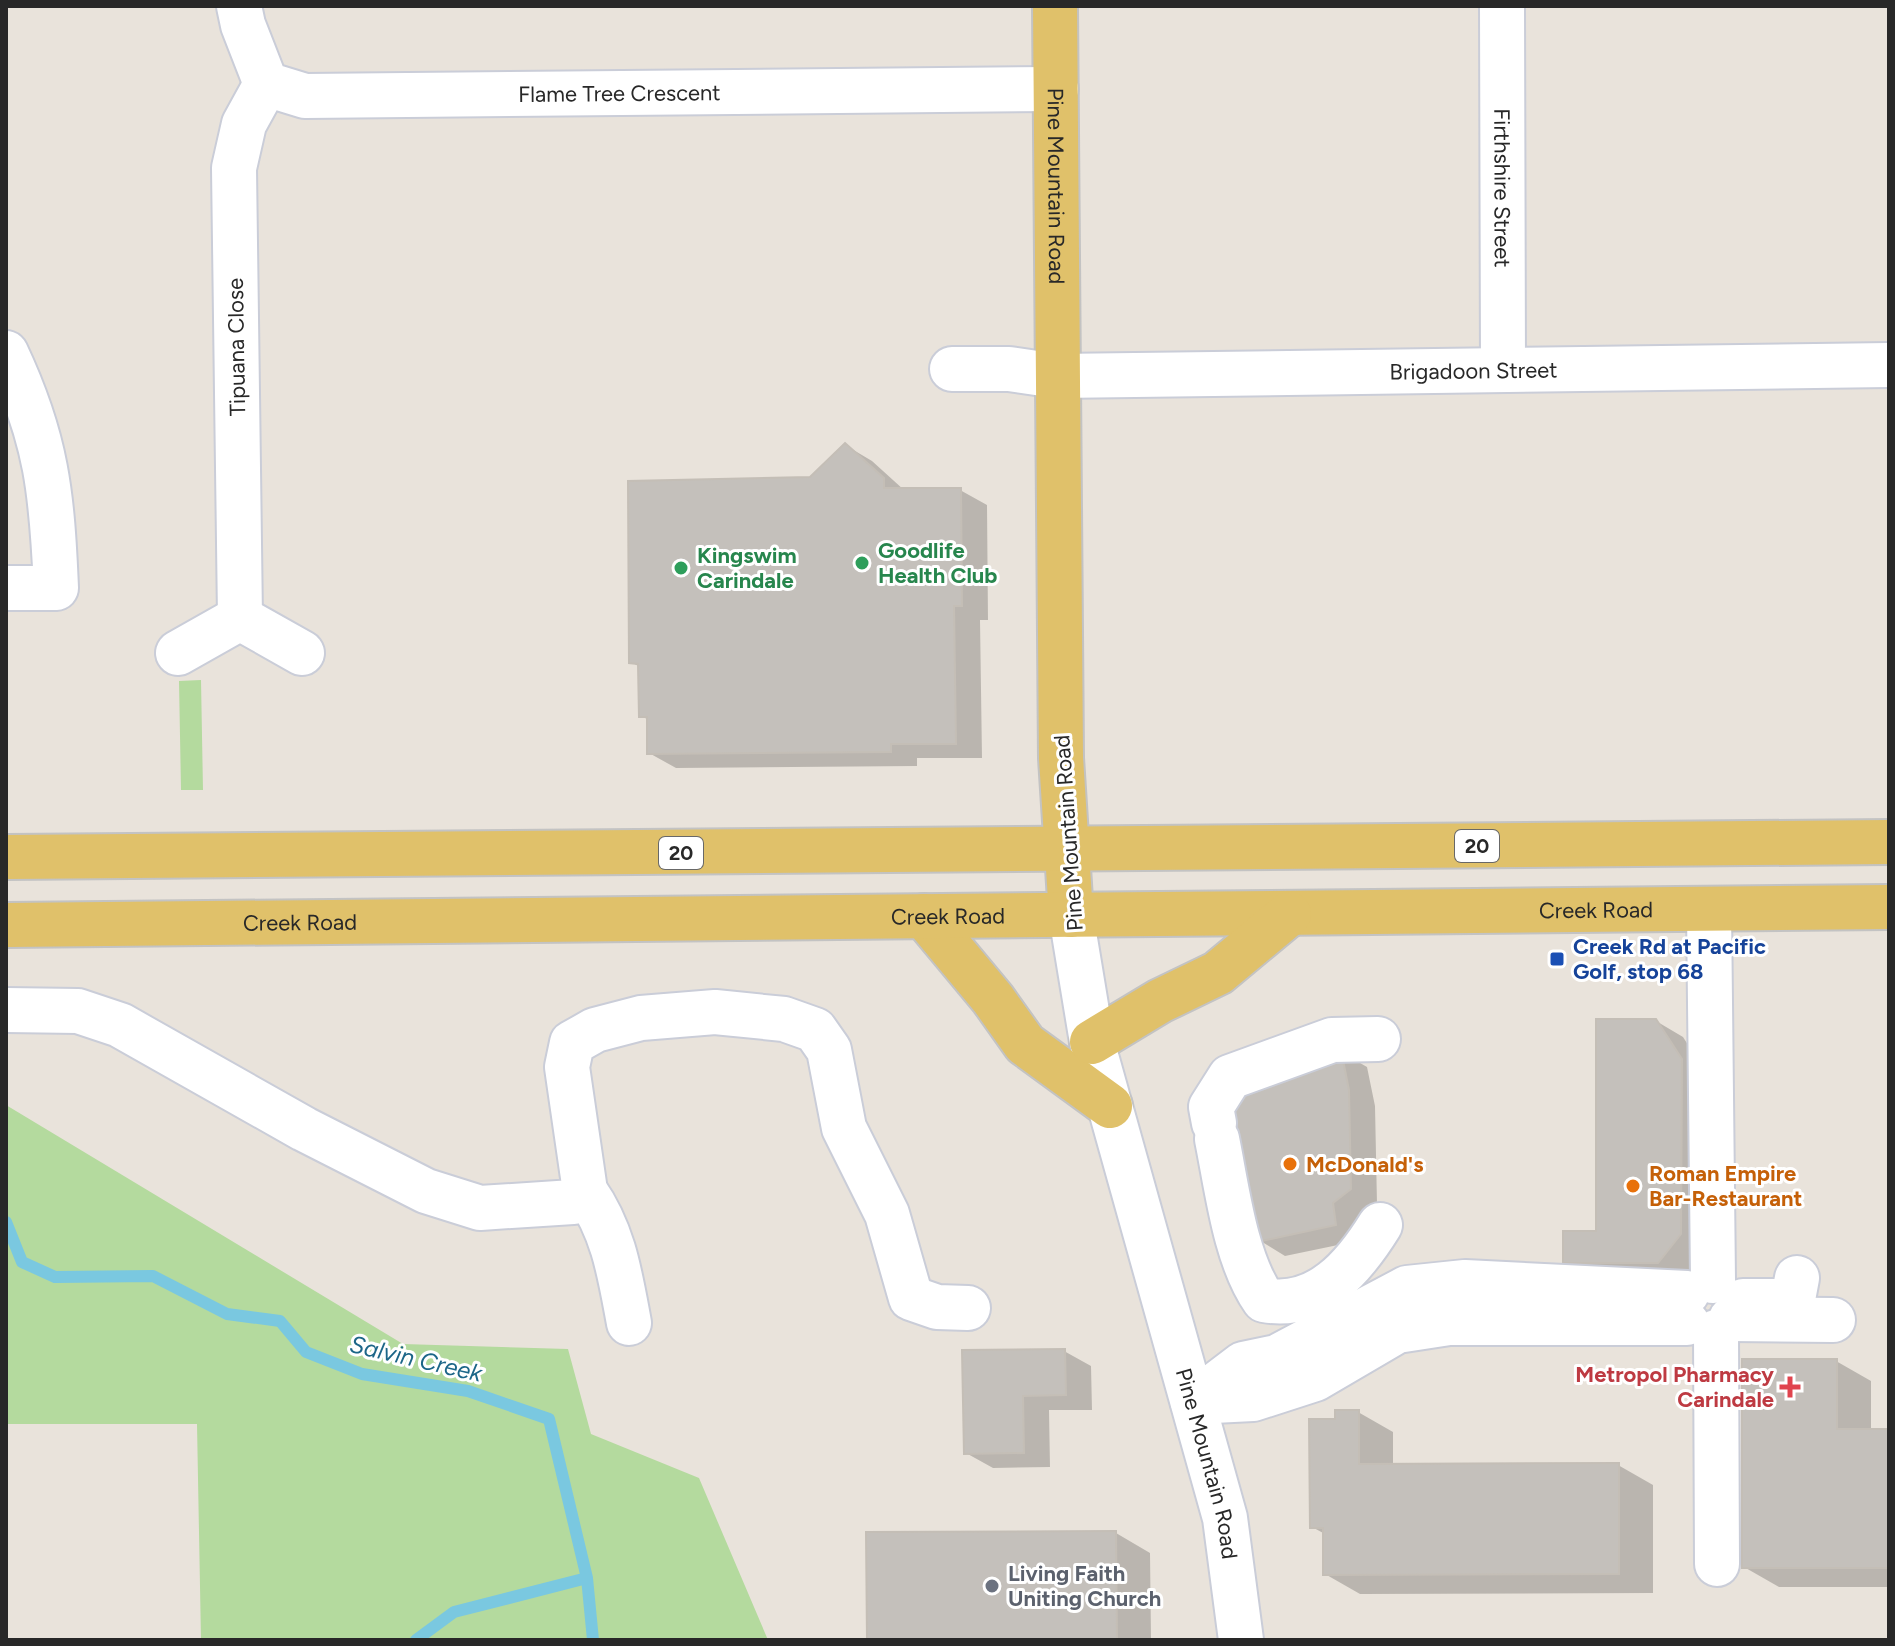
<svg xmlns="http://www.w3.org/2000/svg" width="1895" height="1646" font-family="Figtree,sans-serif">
	<rect width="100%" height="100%" fill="#e9e3db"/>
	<path fill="#b4da9e" d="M201 680 203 790H181L179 681Z
		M6 1105 403 1344 568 1349 591 1434 699 1478 768 1640H201L197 1424H6Z"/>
	<path fill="#0003" d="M845 445 872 461 904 490H960L987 505 988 620H980L982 758H917V766L676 768 649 753V720L641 716 640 667 631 662Z
		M1656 1021 1683 1037 1708 1076 1707 1250 1685 1278 1591 1277 1565 1261 1598 1233Z
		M1341 1052 1367 1067 1375 1106 1377 1204 1362 1240 1285 1256 1259 1240 1250 1096Z
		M1064 1351 1091 1366 1092 1410H1049L1050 1467 993 1468 966 1453Z
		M1836 1361 1871 1381V1431H1889V1587H1779L1744 1567Z
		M1358 1412 1393 1432V1466L1618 1465 1653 1485V1593L1360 1594 1325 1574V1534L1312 1527 1337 1421Z
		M1116 1533 1150 1553 1151 1640H869Z"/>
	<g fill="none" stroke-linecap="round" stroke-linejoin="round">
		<path stroke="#7ac8e0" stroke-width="12" d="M6 1222 22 1262 55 1277 153 1276 227 1314 280 1321 306 1352 362 1374 468 1391 549 1419 587 1578 593 1640
			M416 1640 454 1612 587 1578"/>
	</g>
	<path fill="#c4c0bb" stroke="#c4beb6" stroke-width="2" d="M845 443 884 478V488H961L962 606H954L956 744H891V752L647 754V717H639L638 664 629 663 628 481 810 477Z
		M1596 1019H1656L1682 1059 1681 1234 1658 1263H1563V1231H1596Z
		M1341 1050 1349 1090 1351 1189 1333 1203 1336 1225 1257 1242 1224 1100 1248 1095 1245 1077Z
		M1065 1349 1066 1395 1023 1396 1024 1453 964 1454 962 1350Z
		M1742 1359H1837V1429H1889V1568H1742Z
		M1335 1410H1359V1464L1619 1463V1574L1323 1575V1528H1310L1309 1419H1335Z
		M1116 1531 1117 1640H867L866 1532Z"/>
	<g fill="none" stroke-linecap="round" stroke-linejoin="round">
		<defs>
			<g id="minor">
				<path id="s1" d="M239 6 243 25 266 84 305 96 1056 89"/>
				<path id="s2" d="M1502 6 1503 369"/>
				<path d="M6 353C47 440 52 494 56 588H6"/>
				<path id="s3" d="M952 369H1009L1057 376 1889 365"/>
				<path d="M240 618 234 168 244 124 266 84"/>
				<path d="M178 653 240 618 302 653"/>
				<path d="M1709 909 1713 1281"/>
				<path id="s4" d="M1071 915 1092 1042 1225 1518 1241 1640"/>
				<path d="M6 1010 78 1011 120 1025 304 1129 426 1191 480 1208 573 1202 585 1191 567 1067 572 1043 595 1030 641 1018 715 1012 784 1019 815 1030 829 1050 844 1128 887 1214 911 1298 937 1307 968 1308"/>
				<path d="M1214 1123 1211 1107 1230 1077 1332 1040 1378 1039"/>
				<path d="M1217 1139C1227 1188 1235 1259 1264 1300 1318 1310 1354 1267 1380 1225"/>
				<path d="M585 1191C614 1232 620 1275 629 1323"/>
				<path d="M1743 1301H1781L1794 1294 1797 1278"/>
				<path d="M1731 1319 1833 1320"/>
				<path d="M1716 1332 1717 1564"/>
				<path d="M1193 1402 1243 1364 1277 1357 1407 1288 1465 1282 1687 1293"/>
				<path d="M1193 1402 1253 1399 1315 1379 1397 1331 1449 1323H1687"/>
			</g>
			<g id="major">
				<path id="s5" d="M1055 6 1061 758 1071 915"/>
				<path d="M6 857 1889 842"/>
				<path d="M924 916 993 999 1025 1044 1110 1106"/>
				<path id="s6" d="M6 925 1889 907"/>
				<path d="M1092 1042 1160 1001 1218 973 1289 914"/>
			</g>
		</defs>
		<use href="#minor" stroke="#cacdd8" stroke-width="48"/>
		<use href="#major" stroke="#c3c3c3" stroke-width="48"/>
		<use href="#minor" stroke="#fff" stroke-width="44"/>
		<use href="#major" stroke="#e0c16a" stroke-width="44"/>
	</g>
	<g fill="#2e9e5b" stroke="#fff" stroke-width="3">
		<circle cx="862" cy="563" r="8"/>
		<circle cx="681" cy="568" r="8"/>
	</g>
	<rect fill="#1a4fb4" stroke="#fff" stroke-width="3" x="1549" y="951" width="16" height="16" rx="4"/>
	<g fill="#e8710a" stroke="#fff" stroke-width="3">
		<circle cx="1290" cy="1164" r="8"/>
		<circle cx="1633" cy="1186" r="8"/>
	</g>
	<path fill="#e0444e" stroke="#fff" stroke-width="3" d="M1786 1375h8v8h8v8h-8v8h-8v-8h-8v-8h8z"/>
	<circle fill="#6b7280" stroke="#fff" stroke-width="3" cx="992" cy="1586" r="8"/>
	<g text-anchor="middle" stroke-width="6" stroke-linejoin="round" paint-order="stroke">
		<g fill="#fff" stroke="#686868" stroke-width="2">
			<rect x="1455" y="830" width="44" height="32" rx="6"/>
			<rect x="659" y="837" width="44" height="32" rx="6"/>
		</g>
		<g font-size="20" font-weight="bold" fill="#282828">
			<text x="1477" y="853">20</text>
			<text x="681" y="860">20</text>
		</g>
		<g font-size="22" fill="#282828" stroke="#fff">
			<text dy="8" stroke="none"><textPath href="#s1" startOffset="438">Flame Tree Crescent</textPath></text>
			<text dy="8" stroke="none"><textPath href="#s5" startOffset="180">Pine Mountain Road</textPath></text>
			<text dy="8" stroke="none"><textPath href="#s2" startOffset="182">Firthshire Street</textPath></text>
			<text transform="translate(236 347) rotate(-91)" y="8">Tipuana Close</text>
			<text dy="8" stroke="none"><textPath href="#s3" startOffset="522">Brigadoon Street</textPath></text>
			<text transform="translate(1068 833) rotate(-94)" y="8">Pine Mountain Road</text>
			<text dy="8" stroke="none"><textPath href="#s6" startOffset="1590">Creek Road</textPath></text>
			<text dy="8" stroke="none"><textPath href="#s6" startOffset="942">Creek Road</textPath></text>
			<text dy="8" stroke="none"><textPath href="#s6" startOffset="294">Creek Road</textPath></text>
			<text dy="8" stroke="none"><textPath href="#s4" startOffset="566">Pine Mountain Road</textPath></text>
		</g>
		<g font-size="22" font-weight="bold" fill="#27864d" stroke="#fff" text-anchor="start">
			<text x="878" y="558">Goodlife<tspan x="878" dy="25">Health Club</tspan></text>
			<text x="697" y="563">Kingswim<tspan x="697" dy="25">Carindale</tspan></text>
		</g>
		<g font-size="22" font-weight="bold" fill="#164399" stroke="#fff" text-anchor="start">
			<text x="1573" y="954">Creek Rd at Pacific<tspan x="1573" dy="25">Golf, stop 68</tspan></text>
		</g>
		<g font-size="22" font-weight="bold" fill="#c56008" stroke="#fff" text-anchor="start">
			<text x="1306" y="1172">McDonald's</text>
			<text x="1649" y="1181">Roman Empire<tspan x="1649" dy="25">Bar-Restaurant</tspan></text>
		</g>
		<g font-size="22" font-weight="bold" fill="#be3a42" stroke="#fff" text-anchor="end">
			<text x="1774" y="1382">Metropol Pharmacy<tspan x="1774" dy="25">Carindale</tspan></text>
		</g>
		<g font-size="22" font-weight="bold" fill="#5b616d" stroke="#fff" text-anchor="start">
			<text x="1008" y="1581">Living Faith<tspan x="1008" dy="25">Uniting Church</tspan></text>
		</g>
		<g font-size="24" font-style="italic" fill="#1c6688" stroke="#fff">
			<text transform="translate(416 1359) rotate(13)" y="8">Salvin Creek</text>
		</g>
	</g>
	<rect width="1895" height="1646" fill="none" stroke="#282828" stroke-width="16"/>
</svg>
